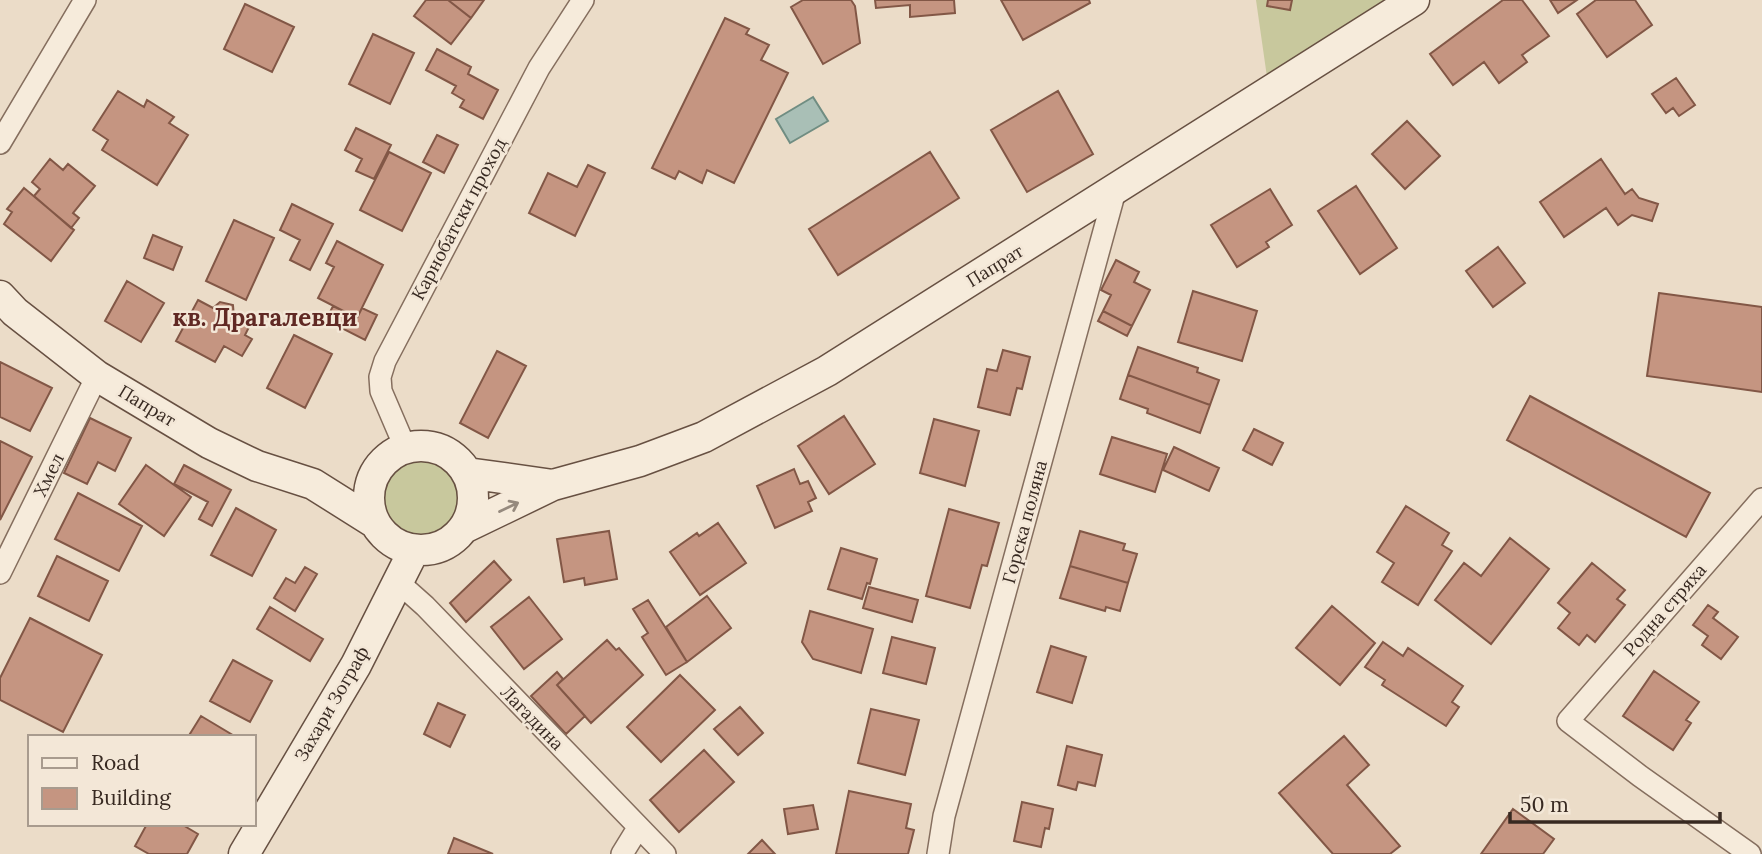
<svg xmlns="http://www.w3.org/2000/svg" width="1762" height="854" font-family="Lora,serif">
	<rect width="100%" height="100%" fill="#ebdcc8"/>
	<path fill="#c8c89d" d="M1256 0H1389L1267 77Z
		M381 498a40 40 0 1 1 80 0a40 40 0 1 1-80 0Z"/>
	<path fill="#a9bfb6" stroke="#708d82" stroke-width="2" d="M813 97 828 121 790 143 776 119Z"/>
	<path fill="#c59581" stroke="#825746" stroke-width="2" d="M426 0H448L471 18 451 44 414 16Z
		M448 0H484L471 18Z
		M803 0H851L855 6 860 43 823 64 791 7Z
		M875 0H954L955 13 910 17V5L876 8Z
		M1001 0H1089L1090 3 1023 40Z
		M1268 0H1292L1290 10 1267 6Z
		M1503 0H1522L1549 36 1522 55 1527 62 1499 83 1484 62 1453 85 1430 54Z
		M1550 0H1577L1558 13Z
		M1596 0H1635L1652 25 1607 57 1577 14Z
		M245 4 294 27 272 72 224 49Z
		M725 18 749 29 746 34 769 45 761 60 788 73 734 183 707 170 702 183 679 171 675 179 652 168Z
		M373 34 414 53 390 104 349 84Z
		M437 49 471 67 468 74 498 90 483 119 460 107 464 100 452 93 456 86 426 70Z
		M1676 78 1695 105 1679 116 1673 108 1666 113 1652 94Z
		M118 91 144 107 147 100 174 117 169 123 188 135 157 185 102 150 108 140 93 130Z
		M1058 91 1093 154 1027 192 991 130Z
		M1407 121 1440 156 1405 189 1372 154Z
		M356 128 391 145 374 179 356 171 362 159 345 150Z
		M437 135 458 145 444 173 423 162Z
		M389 152 431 173 402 231 360 210Z
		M930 152 959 198 838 275 809 229Z
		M50 159 63 170 68 164 95 186 73 213 79 218 71 228 34 196 40 189 32 182Z
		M1601 159 1625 194 1632 189 1639 198 1658 204 1652 221 1632 215 1618 225 1606 208 1564 237 1540 202Z
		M588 165 605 173 575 236 529 213 548 173 577 187Z
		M1356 186 1397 248 1360 274 1318 211Z
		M24 188 74 230 51 261 4 224 12 212 7 209Z
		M1270 189 1292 225 1266 242 1269 247 1237 267 1211 225Z
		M292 204 333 224 310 270 290 260 300 240 280 230Z
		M234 220 274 238 246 300 206 281Z
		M153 235 182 247 173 270 144 258Z
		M337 241 383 265 357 318 318 298 334 267 326 263Z
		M1498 247 1525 283 1493 307 1466 271Z
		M1116 260 1139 272 1134 282 1150 290 1132 326 1103 311 1111 295 1101 290Z
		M127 281 164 303 141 342 105 321Z
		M1193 291 1257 311 1242 361 1178 342Z
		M1659 293 1762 307V392L1647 376Z
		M198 300 213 308 220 302 233 305 234 319 249 327 245 335 252 339 242 356 224 346 215 362 176 341Z
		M333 306 357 318 362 308 377 315 365 340 326 320Z
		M1103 311 1132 326 1127 336 1098 321Z
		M294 335 332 354 305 408 267 388Z
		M1138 347 1198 368 1197 372 1219 380 1210 405 1128 375Z
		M1003 350 1030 357 1022 389 1017 388 1010 415 978 407 987 369 997 371Z
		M497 351 526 366 488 438 460 423Z
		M0 362 52 388 30 431 0 417Z
		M1128 375 1210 405 1200 433 1147 413 1148 409 1120 399Z
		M1530 396 1710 493 1686 537 1507 440Z
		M844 416 875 464 829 494 798 446Z
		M90 418 131 438 115 471 98 462 87 484 64 473Z
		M934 419 979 431 965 486 920 473Z
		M1254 429 1283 443 1272 465 1243 450Z
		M1112 437 1167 454 1155 492 1100 474Z
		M0 441 32 457 0 520Z
		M1174 447 1219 468 1209 491 1163 470Z
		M146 465 191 497 164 536 119 504Z
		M184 465 231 490 212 526 199 519 208 502 174 484Z
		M794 469 800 484 808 481 816 498 808 502 812 511 775 528 757 486Z
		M78 493 142 526 119 571 55 539Z
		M1406 506 1449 533 1442 545 1452 551 1418 605 1382 582 1394 563 1377 552Z
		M236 508 276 530 252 576 211 555Z
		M949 509 999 523 987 566 982 565 970 608 926 596Z
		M718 523 746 563 700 595 670 552 697 533 699 536Z
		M609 531 617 579 585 585 584 578 564 582 557 539Z
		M1080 531 1125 544 1123 550 1137 554 1128 583 1070 566Z
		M1510 538 1549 569 1491 644 1435 600 1464 563 1481 576Z
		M841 548 877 559 870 584 867 583 862 599 828 589Z
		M57 556 108 581 89 621 38 596Z
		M494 561 511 580 466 622 450 603Z
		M1592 563 1625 590 1617 599 1625 605 1595 642 1587 635 1579 645 1558 628 1570 613 1558 603Z
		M1070 566 1128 583 1120 611 1106 607 1105 611 1060 598Z
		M305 567 317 574 295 611 274 598 286 578 295 583Z
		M869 587 918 600 912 622 863 608Z
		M707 596 731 628 687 662 666 627Z
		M529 597 562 639 524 669 491 627Z
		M648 600 687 662 666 675 642 637 648 633 633 609Z
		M1708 605 1718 612 1713 618 1738 637 1721 659 1702 645 1708 636 1693 625Z
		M1332 606 1375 643 1340 685 1296 648Z
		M270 607 323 639 310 661 257 629Z
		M810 611 873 629 861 673 813 659 802 642Z
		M30 618 102 655 63 732 0 700V678Z
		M892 637 935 648 926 684 883 673Z
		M607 640 616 650 619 648 643 675 591 723 557 685Z
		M1383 642 1403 656 1408 648 1463 686 1452 702 1459 707 1446 726 1382 685 1385 680 1365 667Z
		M1051 646 1086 657 1072 703 1037 692Z
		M233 660 272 681 250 722 210 701Z
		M1654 671 1699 702 1686 720 1691 723 1673 750 1623 716Z
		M557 672 563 679 557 685 585 716 566 734 531 696Z
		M680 675 715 710 661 762 627 727Z
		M438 703 465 715 450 747 424 734Z
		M740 707 763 733 738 755 714 729Z
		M871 709 919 720 905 775 858 763Z
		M201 716 236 737H188Z
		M1344 736 1369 765 1347 785 1400 846 1390 854H1333L1279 793Z
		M1067 746 1102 755 1095 786 1078 782 1076 790 1058 785Z
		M704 750 734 782 679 832 650 800Z
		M849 791 911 804 906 828 914 830 908 854H836Z
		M1022 802 1053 809 1049 829 1045 828 1041 847 1014 841Z
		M813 805 818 829 788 834 784 809Z
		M1513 809 1554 839 1543 854H1481Z
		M147 824H181L198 834 187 854H149L135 846Z
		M454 838 493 854H448Z
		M762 840 775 854H748Z"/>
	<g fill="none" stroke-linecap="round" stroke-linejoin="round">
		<defs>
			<path id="street" d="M0 143 85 0
				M405 447 381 391 380 377 385 361 539 68 583 0
				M0 573 97 376
				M398 582 425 606 665 854
				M622 854 638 828
				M938 854 944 816 1115 191
				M1750 854 1640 776 1568 721 1762 499"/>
			<path id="secondary" d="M0 296 15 312 97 376 209 443 257 466 313 484 375 523
				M369 498a52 52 0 1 1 104 0a52 52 0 1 1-104 0Z
				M467 473 553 485
				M464 528 553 485 640 461 704 437 827 371 1414 0
				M244 854 356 665 414 550"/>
		</defs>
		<use href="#street" stroke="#856e5e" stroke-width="24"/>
		<use href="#secondary" stroke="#675042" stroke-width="33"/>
		<use href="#street" stroke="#f6ebdb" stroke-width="21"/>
		<use href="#secondary" stroke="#f6ebdb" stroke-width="30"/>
	</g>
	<defs><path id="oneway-shaft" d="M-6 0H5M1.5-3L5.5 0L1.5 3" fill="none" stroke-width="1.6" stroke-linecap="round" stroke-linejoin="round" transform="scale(1.75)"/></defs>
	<use stroke="#968a7e" href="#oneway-shaft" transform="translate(509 507) rotate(-26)"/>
	<g text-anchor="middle" stroke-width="5" stroke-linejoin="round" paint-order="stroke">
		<g font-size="18" fill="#372921" stroke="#f3e7d7">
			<text transform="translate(459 219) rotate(-62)" y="6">Карнобатски проход</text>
			<text transform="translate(995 266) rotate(-32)" y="6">Папрат</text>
			<text transform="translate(147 406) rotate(31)" y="6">Папрат</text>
			<text transform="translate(49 475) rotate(-64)" y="6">Хмел</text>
			<text transform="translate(1025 522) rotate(-75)" y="6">Горска поляна</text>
			<text transform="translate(1665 610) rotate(-49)" y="6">Родна стряха</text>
			<text transform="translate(332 704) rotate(-60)" y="6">Захари Зограф</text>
			<text transform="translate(532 718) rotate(46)" y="6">Лагадина</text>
		</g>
		<g font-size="24" font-weight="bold" fill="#602924" stroke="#f3e7d7">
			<text x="265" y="326">кв. Драгалевци</text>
		</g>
	</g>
	<rect x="28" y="735" width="228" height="91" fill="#f3e7d7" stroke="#a89b8e" stroke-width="2"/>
	<rect x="42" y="758" width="35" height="10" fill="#f6ebdb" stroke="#a89b8e" stroke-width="2"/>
	<text x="91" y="770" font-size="21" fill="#372921">Road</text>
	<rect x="42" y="788" width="35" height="21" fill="#c59581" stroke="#a89b8e" stroke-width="2"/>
	<text x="91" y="805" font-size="21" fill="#372921">Building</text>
	<path d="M1510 812v10h210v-10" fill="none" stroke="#372921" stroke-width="3.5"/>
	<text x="1520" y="812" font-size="21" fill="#372921" stroke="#f3e7d7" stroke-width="5" paint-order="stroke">50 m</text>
</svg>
